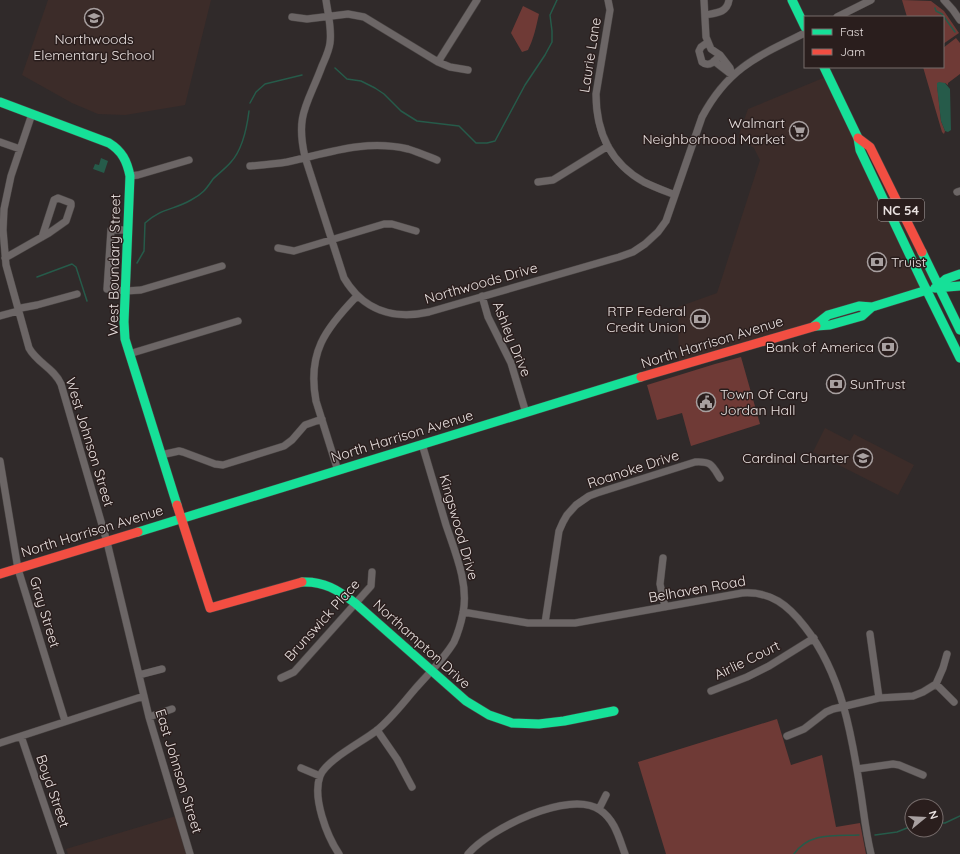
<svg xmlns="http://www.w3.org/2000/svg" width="960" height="854" font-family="Quicksand,sans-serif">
	<rect width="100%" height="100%" fill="#302a2a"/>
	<path fill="#3c2c29" d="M48 0H211L185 105 125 115 98 114 72 103 22 75Z
		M828 76 858 138 938 286 796 332 679 366 678 307 717 293 760 160 754 148 738 137 748 109Z
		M825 428 850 441 854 434 914 465 898 495 813 452Z
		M176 816 187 854H68L66 849Z"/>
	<path fill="#6f3a36" d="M902 0 931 1 944 11 959 33 943 44V17H907Z
		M523 6 539 14C536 27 534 38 528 50L522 52 511 33Z
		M956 38 960 43V74L948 83V85L945 83 937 84 941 121 945 131 944 134 942 132 923 67H943V48Z
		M741 357 760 424 691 446 682 413 657 420 647 385 715 364Z
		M777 719 791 765 822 755 836 827 860 823 866 854H666L638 762Z"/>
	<path fill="#265b4a" d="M939 82 945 83 950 89 951 130 948 132 945 131 941 121 937 87V83Z
		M101 158 108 161 104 173 93 169 95 164 99 165Z"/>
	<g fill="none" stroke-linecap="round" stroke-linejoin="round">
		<path stroke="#265b4a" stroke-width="1.5" d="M935 8 936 11 942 14 955 32
			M335 68 347 79 361 81 375 88 384 94 401 111 417 121 459 126 476 143H487L495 141 525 85 545 55 552 42V31L550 15 557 0
			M250 103 256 92 265 84 302 75
			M137 263 144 251 145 223C161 208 174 210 191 200 203 194 206 189 213 179 219 173 226 168 231 162 242 150 247 127 249 111
			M37 277 72 264 76 267 87 301
			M936 823H945L960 816
			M875 835 897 832 912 826
			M794 854C809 832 835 836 859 835"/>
		<defs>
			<path id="street" d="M326 0C328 14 332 29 330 43 329 51 325 59 322 66 308 104 295 114 305 157L344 278C363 310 393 320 429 312L619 257 633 252 645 244 658 232 666 221 702 117C728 68 758 56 805 33
				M608 0 610 10 596 94C596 131 610 163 644 182 654 187 665 191 675 195
				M704 0 706 37 711 49 720 55 730 68 732 75
				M944 0 953 10 960 20
				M705 15C716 13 727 13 729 0
				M292 17 307 19 348 14 364 17 438 62 450 67 468 70
				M837 17 871 0
				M708 42 701 47 699 51 702 62C709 68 715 61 720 55
				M714 61 732 75
				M438 62 477 0
				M32 114 11 176 4 209 3 230 6 265 29 348C37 363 54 368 61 384L107 542 149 717 190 854
				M0 142 20 149
				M250 166C262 165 275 164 287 162 328 153 365 139 408 149 418 152 427 156 437 160
				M130 176 138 175 189 160
				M538 182 553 180 608 146
				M957 192 960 191
				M128 230H111L107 289 126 291 141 290 222 266
				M278 248 294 251 384 224H392L416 231
				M5 258 49 233 66 221 71 206V203L58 198 54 200 42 237
				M482 296 488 317 511 363 526 413
				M0 316 18 311 21 308 37 305 77 294
				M129 354 238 321
				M161 455 179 451 183 452 215 464 223 465 284 446 292 440 305 425 322 419
				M0 461 18 569 65 721
				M338 471 316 401C307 353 325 329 357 296
				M663 558 660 584 665 607
				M463 612 528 623H575L742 593C771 591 788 605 805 627 842 674 852 736 861 794 864 814 866 834 871 854
				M545 623 559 531 563 522 567 515 576 505 589 496 597 493 695 462C711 461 712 465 720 478
				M870 634 879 698
				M139 675 162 669
				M281 678 294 672 371 586 372 572
				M936 684 954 702
				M711 691 747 677 769 666 814 638
				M149 717 172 709
				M377 730 397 759 412 787
				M21 736 61 854
				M787 736 804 729 826 712 833 709 879 698 913 696 923 692 936 684 943 668 947 654
				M0 743 144 696
				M301 768 320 776
				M857 769 893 764 899 765 923 775
				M599 809 606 795
				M339 854C327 836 312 798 320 776 326 760 362 742 376 731 391 719 403 703 415 689 428 674 444 659 454 642 458 633 461 623 463 613 469 584 455 552 446 525 438 498 430 471 422 444
				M468 854C489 829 569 789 600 810 615 820 619 838 625 854"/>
			<path id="fast" d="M792 0 805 27
				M824 67 858 138 860 150 922 281 960 358
				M0 102 109 143C122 151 127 161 130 176L124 322 125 339 177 505
				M922 252 960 330
				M938 286 946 279 960 274
				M935 288 960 286
				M814 326 828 315 859 306 872 307 927 290
				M816 326 830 325 862 316 872 307
				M138 532 641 377
				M302 582C324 581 338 590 355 603L466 701 489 715 512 723 539 724 564 721 614 711"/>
			<path id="jam" d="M858 138 870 147 922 252
				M641 377 816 326
				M177 505 210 608 302 582
				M0 574 138 532"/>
		</defs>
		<use href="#street" stroke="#4a4544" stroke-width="8"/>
		<use href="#fast" stroke="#4a4544" stroke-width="10"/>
		<use href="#jam" stroke="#4a4544" stroke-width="10"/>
		<use href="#street" stroke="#6c6666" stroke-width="7"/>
		<use href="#fast" stroke="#16e098" stroke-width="9"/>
		<use href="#jam" stroke="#f24e42" stroke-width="9"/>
	</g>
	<defs>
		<symbol id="school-ring" viewBox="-11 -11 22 22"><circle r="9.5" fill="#2a1e1d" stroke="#a8a0a0" stroke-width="1.5"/><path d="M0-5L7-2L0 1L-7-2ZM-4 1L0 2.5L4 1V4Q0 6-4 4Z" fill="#a8a0a0"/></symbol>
		<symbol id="supermarket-ring" viewBox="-11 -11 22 22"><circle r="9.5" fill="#2a1e1d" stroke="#a8a0a0" stroke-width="1.5"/><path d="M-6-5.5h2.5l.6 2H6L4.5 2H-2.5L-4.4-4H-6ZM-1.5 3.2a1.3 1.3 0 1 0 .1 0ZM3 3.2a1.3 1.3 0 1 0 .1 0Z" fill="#a8a0a0"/></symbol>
		<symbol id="bank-ring" viewBox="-11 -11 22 22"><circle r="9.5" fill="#2a1e1d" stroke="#a8a0a0" stroke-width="1.5"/><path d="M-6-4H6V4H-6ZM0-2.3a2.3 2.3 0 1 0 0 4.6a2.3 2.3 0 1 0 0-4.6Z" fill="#a8a0a0"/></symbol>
		<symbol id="civic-ring" viewBox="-11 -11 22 22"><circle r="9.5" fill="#2a1e1d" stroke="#a8a0a0" stroke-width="1.5"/><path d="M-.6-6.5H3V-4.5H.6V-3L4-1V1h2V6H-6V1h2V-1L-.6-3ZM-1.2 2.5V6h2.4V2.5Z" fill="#a8a0a0"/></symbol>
	</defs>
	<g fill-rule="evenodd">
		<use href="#school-ring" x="83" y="7" width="22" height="22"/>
		<use href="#supermarket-ring" x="788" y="120" width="22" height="22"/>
		<use href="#bank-ring" x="866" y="251" width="22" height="22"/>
		<use href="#bank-ring" x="689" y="308" width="22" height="22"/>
		<use href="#bank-ring" x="877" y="336" width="22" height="22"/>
		<use href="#bank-ring" x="825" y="373" width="22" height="22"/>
		<use href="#civic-ring" x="695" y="391" width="22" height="22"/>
		<use href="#school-ring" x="852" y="447" width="22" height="22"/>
	</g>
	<g text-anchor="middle" stroke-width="3" stroke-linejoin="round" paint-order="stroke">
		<rect fill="#2a1e1d" stroke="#afa6a5" stroke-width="1" x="878" y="199" width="46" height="22" rx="3"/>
		<g font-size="13" font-weight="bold" fill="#e8e0df">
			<text x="901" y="215">NC 54</text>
		</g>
		<g font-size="14" fill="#e8e0df" stroke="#2a1e1d" text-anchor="end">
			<text x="94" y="44" text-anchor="middle">Northwoods<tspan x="94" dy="16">Elementary School</tspan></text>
			<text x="785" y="128">Walmart<tspan x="785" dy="16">Neighborhood Market</tspan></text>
			<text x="891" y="267" text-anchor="start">Truist</text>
			<text x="686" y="316">RTP Federal<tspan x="686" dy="16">Credit Union</tspan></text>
			<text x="874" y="352">Bank of America</text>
			<text x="850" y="389" text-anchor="start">SunTrust</text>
			<text x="720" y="399" text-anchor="start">Town Of Cary<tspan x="720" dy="16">Jordan Hall</tspan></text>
			<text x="849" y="463">Cardinal Charter</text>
		</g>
		<g font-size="14" fill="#e8e0df" stroke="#2a1e1d">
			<text transform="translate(590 55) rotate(-81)" y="5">Laurie Lane</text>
			<text transform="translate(114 265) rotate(-89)" y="5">West Boundary Street</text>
			<text transform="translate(481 283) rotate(-16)" y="5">Northwoods Drive</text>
			<text transform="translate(512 339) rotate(68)" y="5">Ashley Drive</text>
			<text transform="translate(712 342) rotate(-17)" y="5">North Harrison Avenue</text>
			<text transform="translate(402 436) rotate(-17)" y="5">North Harrison Avenue</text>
			<text transform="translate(90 442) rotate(73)" y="5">West Johnson Street</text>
			<text transform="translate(633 469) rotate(-18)" y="5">Roanoke Drive</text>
			<text transform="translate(459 527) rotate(74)" y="5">Kingswood Drive</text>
			<text transform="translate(92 531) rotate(-17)" y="5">North Harrison Avenue</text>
			<text transform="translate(697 589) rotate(-10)" y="5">Belhaven Road</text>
			<text transform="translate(45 612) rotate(73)" y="5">Gray Street</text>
			<text transform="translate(322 620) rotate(-48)" y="5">Brunswick Place</text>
			<text transform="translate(422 644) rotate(42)" y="5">Northampton Drive</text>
			<text transform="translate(747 660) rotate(-26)" y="5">Airlie Court</text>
			<text transform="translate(179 771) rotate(73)" y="5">East Johnson Street</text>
			<text transform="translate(53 791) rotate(71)" y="5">Boyd Street</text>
		</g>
	</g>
	<rect x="804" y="16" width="140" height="52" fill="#2a1e1d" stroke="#766c6b"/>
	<rect x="812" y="29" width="20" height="6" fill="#16e098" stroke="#766c6b"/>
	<text x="840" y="36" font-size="12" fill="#e8e0df">Fast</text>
	<rect x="812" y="49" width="20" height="6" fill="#f24e42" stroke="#766c6b"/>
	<text x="840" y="56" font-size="12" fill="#e8e0df">Jam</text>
	<g transform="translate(924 818) rotate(72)"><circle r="19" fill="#2a1e1d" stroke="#766c6b"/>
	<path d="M0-3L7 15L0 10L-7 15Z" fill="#a8a0a0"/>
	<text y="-6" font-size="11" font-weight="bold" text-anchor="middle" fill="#e8e0df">N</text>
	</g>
</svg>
